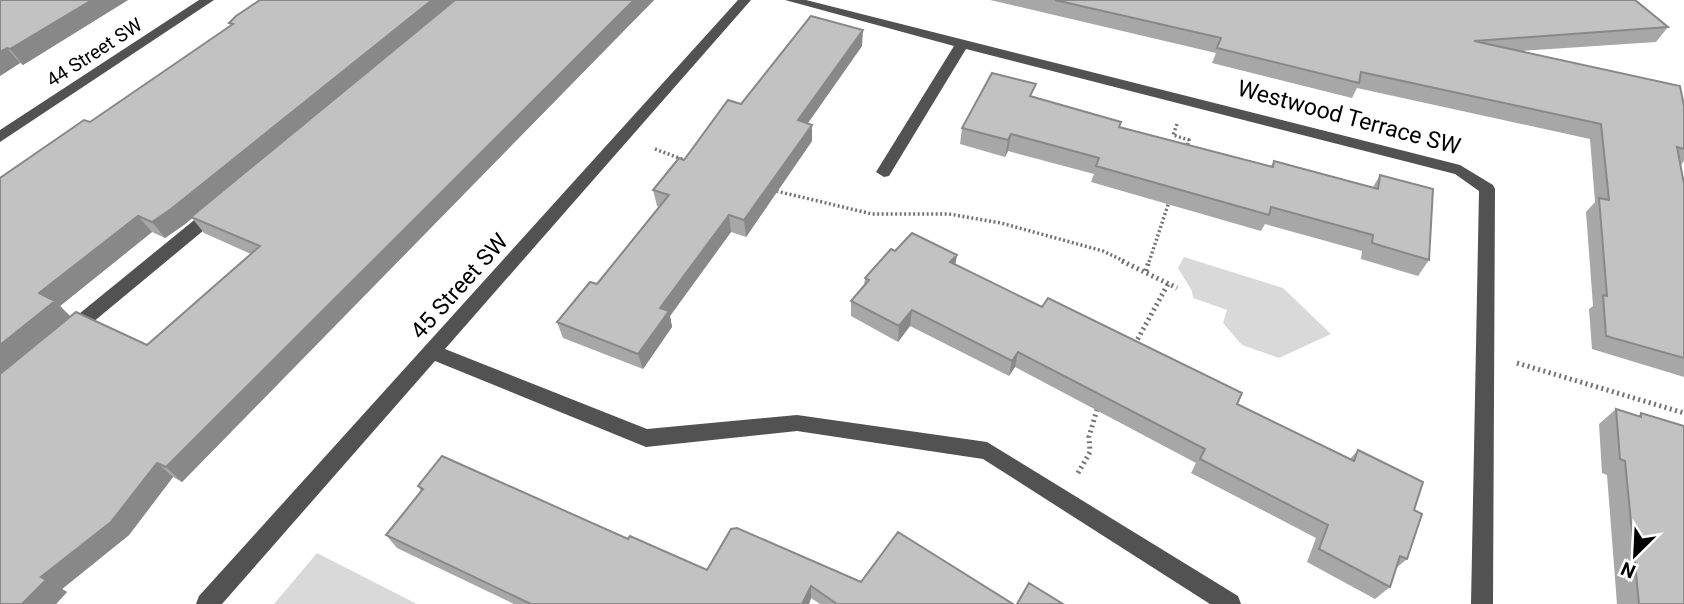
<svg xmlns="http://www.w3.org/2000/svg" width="1684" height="604" font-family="Roboto,sans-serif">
	<rect width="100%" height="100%" fill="#fff"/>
	<path fill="#d9d9d9" d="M1184 257 1283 288 1331 334 1279 358 1242 345 1223 323 1227 310 1193 298 1192 291 1178 268Z
		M317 553 417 604H274Z"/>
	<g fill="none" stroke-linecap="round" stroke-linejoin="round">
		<path stroke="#747474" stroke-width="3.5" stroke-dasharray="2 2.5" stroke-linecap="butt" d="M1177 124 1173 135 1189 140 1186 150
			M655 149 687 161
			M772 190 872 214H949L1001 223 1103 251 1126 262
			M1149 262 1170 199"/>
		<path stroke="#747474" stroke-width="5" stroke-dasharray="2 3.5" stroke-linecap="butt" d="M1122 261 1177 288
			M1146 271 1149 261
			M1135 344 1168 284
			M1517 363 1684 413
			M1078 473 1090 452 1089 437 1098 406"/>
		<path fill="#525252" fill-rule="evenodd" d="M199 0H214L0 142V130Z
			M738 0H751L445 349 647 429 797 415 987 442 1238 596 1241 604H1210L983 459 797 431 646 447 435 361 222 604H196L199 596Z
			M785 0H806L1460 165 1493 185 1495 189 1493 604H1471L1479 191 1455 174 966 49 889 176 884 177 876 172 954 46Z
			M215 206 223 212 221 216 75 337H63L60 332 63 327 209 208Z"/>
	</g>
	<path fill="#a7a7a7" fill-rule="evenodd" d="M0 0H128L23 65 20 63 0 76Z
		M260 0H654L182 482 173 477 129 535 62 589 67 592 56 604H0L90 122 231 26 229 23ZM192 218 204 233 251 254 147 345 70 316 60 306 152 232 165 238Z
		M990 0H1635L1668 27 1656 42 1522 51 1684 106V161L1681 165 1684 184V377L1592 349 1589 309 1593 306 1586 212 1595 202 1590 139 1357 88 1352 98 1212 63 1216 53Z
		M862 46 808 123 812 141 746 237 731 232 670 316 672 327 643 369 563 338 557 322 597 284 659 207 657 206 653 190 741 104Z
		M1033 97 1119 127 1271 166 1274 161 1373 187 1380 175 1429 260 1418 276 1361 259 1362 251 1265 224 1261 231 1091 182 1094 174 1008 151 1005 157 960 144 962 128Z
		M895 251 957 255 955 265 1350 459 1358 450 1414 510 1407 559 1395 569 1390 587 1375 599 1307 562 1316 538 1191 473 1196 463 1015 367 1009 376 910 326 898 342 851 316V301L864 285 865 278Z
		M1616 409 1638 416 1641 413 1684 604H1617L1607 475 1602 473 1599 424Z
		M418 486 628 539 707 570 861 582 1013 604H820L811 598 809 604H514L397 548 386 535 421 491Z"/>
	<path fill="#888" d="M92 0H128L23 65 10 49Z
		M432 0H459L184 225 165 238 152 222Z
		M634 0H654L182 482 166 467Z
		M863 30 862 46 798 137V120Z
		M7 48 20 63 0 76V52Z
		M812 125V141L746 237 744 220Z
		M1011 134 1008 151 1005 157 1008 140Z
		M729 215 731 232 670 316 672 327 643 369 638 354 660 308Z
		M138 216 152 232 60 306 71 317 0 376V345L39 293Z
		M957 255 954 271 950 262Z
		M912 310 910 326 898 342 899 326Z
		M1018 352 1015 367 1009 376 1012 361Z
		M157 463 173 477 129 535 62 589 67 592 56 604H22L41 577Z
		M811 586V598L809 604H802Z"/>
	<path fill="#c2c2c2" stroke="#888" stroke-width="2" d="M0 0H92L10 49 7 48 0 52Z
		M260 0H432L171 209 152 222 138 216 39 293 55 301 0 345V178L84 120 90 122 233 24 229 23 236 16Z
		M455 0H634L166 467 157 463 111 522 41 577 46 580 22 604H0V374L76 312 147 345 260 246 191 217Z
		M1055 0H1635L1668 27 1474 41 1680 86 1684 106V149L1677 147 1684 184V358L1606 336 1603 295 1607 296 1599 198 1609 200 1601 124 1361 72 1359 83 1217 48 1221 38Z
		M811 16 863 30 798 120 812 125 744 220 729 215 660 308 669 311 638 354 557 322 590 282 597 284 669 195 653 190 679 158 684 160 728 100 741 104Z
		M992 73 1036 84 1030 96 1121 122 1119 127 1273 167 1274 161 1378 189 1380 175 1433 189 1429 260 1372 243 1373 235 1271 207 1269 215 1096 166 1099 158 1011 134 1008 140 962 128Z
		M912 233 957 255 950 262 1042 307 1048 298 1242 393 1237 404 1354 461 1358 450 1423 482 1414 510 1422 514 1407 559 1400 556 1390 587 1319 549 1328 525 1200 459 1205 449 1018 352 1012 361 912 310 899 326 851 301 869 280 865 278 891 249 895 251Z
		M1616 409 1641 417V413L1684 426V604H1639L1625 461 1620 459Z
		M442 456 628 539 630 536 707 570 731 529 737 528 861 582 898 532 1013 604H837L811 586 802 604H531L386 535 423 489 418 486Z
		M1029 583 1063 604H1017Z"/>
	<g text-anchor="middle" stroke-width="7" stroke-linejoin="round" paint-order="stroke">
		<g font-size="19" fill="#000" stroke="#fff">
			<text transform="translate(94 52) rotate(-33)" y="7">44 Street SW</text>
		</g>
		<g font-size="23" fill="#000" stroke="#fff">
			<text transform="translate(1349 117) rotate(15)" y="8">Westwood Terrace SW</text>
			<text transform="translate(459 286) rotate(-48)" y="8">45 Street SW</text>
		</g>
	</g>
	<g transform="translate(1635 555) rotate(204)" stroke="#ffffff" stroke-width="5" paint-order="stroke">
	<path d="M0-5L12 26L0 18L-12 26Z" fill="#000000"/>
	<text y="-10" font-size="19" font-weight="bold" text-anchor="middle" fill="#000000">N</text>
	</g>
</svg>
